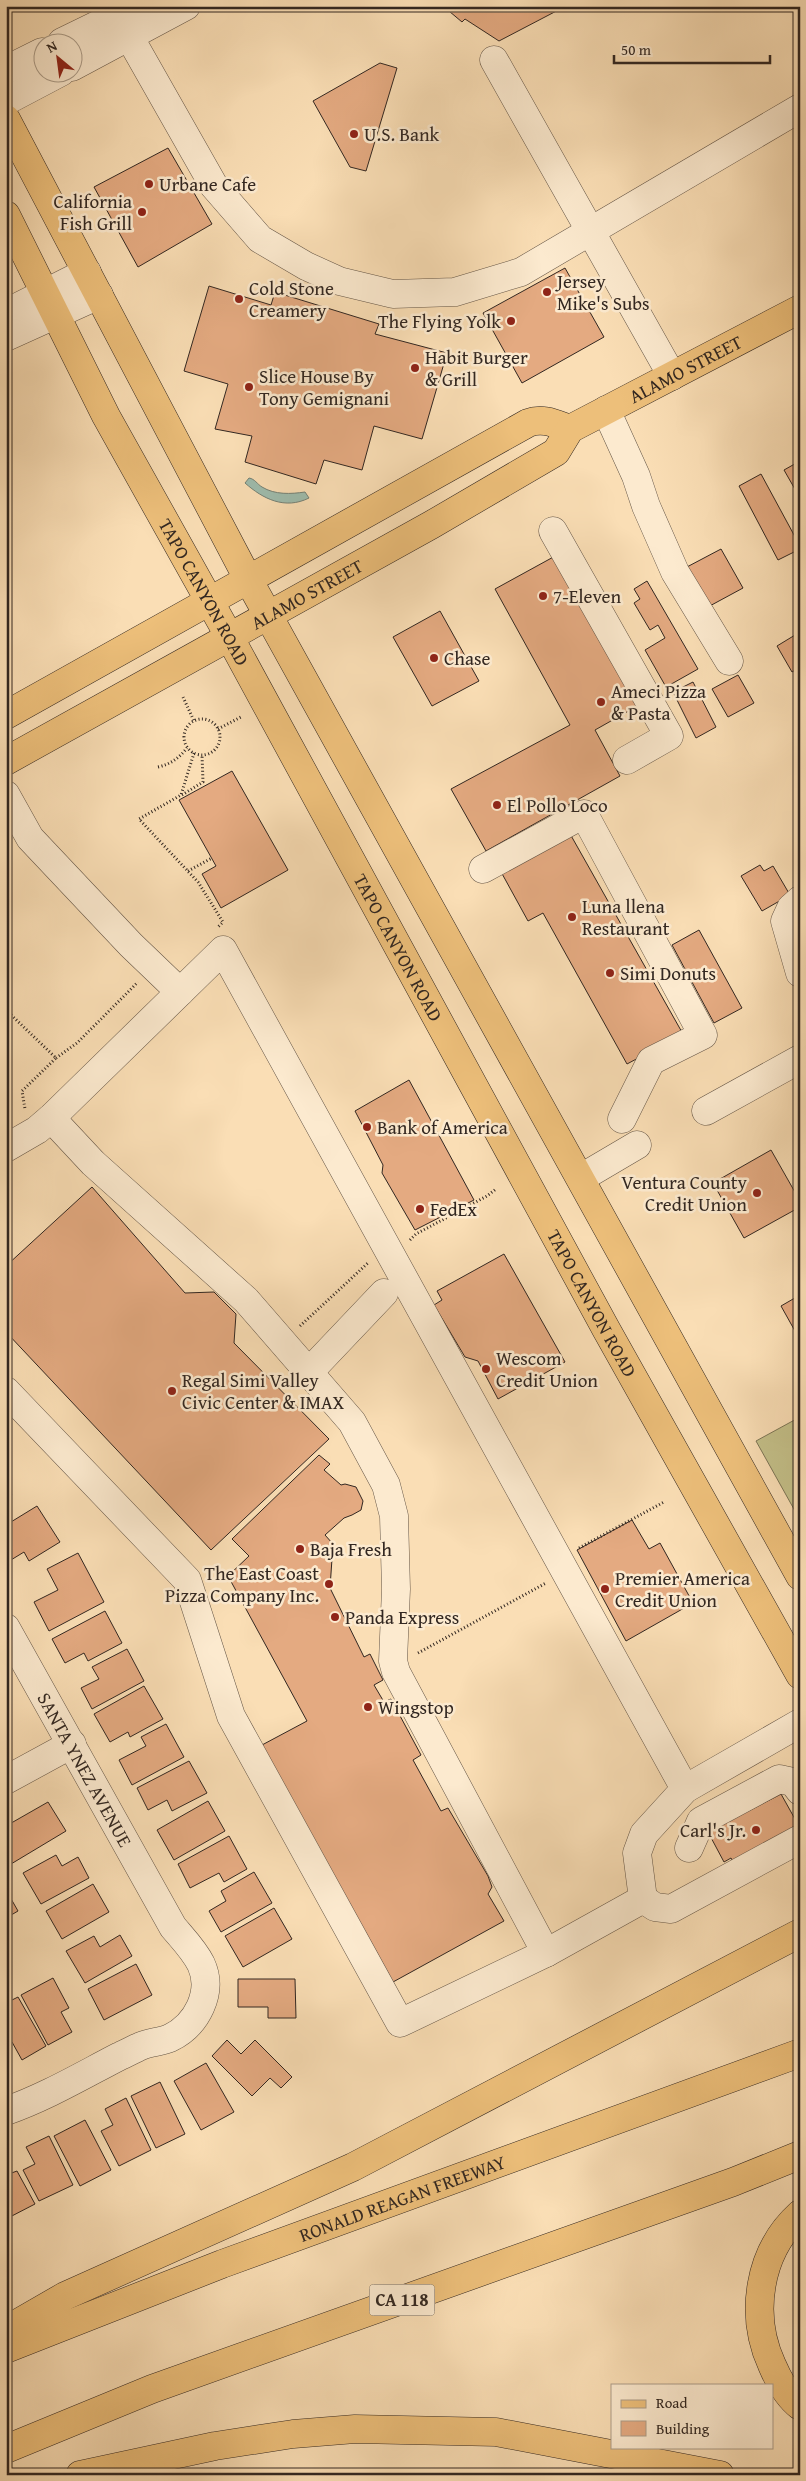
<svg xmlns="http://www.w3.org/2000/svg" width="806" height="2481" font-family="'Gentium Book Plus',serif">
	<rect width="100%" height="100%" fill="#fadeb5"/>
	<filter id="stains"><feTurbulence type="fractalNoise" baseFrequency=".004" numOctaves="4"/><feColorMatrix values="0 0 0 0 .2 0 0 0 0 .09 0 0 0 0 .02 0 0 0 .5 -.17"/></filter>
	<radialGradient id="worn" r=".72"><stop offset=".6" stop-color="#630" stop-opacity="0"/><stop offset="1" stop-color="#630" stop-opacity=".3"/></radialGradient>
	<path fill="#c4c089" stroke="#7b7455" d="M800 1417V1520L756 1441Z"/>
	<path fill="#9ebcad" stroke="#738075" d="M249 478C255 479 257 484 262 487 275 495 291 494 305 492L309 498C285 510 263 499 245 483Z"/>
	<path fill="#e4aa81" stroke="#322721" d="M443 6H566L499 41 465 19 462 22Z
		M380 63 397 68 366 171 350 167 313 101Z
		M168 148 212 224 138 267 94 187Z
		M565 268 604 337 522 383 483 313Z
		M209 286 271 305 275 292 379 324 375 334 447 353 422 439 374 426 362 470 324 460 316 484 245 462 252 436 215 429 228 384 184 371Z
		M800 461V498L784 470Z
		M761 474 800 546V549L778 560 739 486Z
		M721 549 743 588 706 608 685 568Z
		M557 555 641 704 595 730 620 776 486 851 451 789 570 725 495 589Z
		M647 581 698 669 666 687 645 650 665 638 658 625 650 630 634 603 640 599 634 589Z
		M440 611 479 681 432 706 393 637Z
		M800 632V667L792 672 777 646Z
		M738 675 754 703 728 717 712 689Z
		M693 682 716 727 696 738 673 692Z
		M232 771 288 870 221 908 202 874 216 866 179 800Z
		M569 832 683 1034 627 1064 543 913 528 921 500 870Z
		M760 865 764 871 773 866 790 895 762 911 741 876Z
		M699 930 742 1008 714 1023 672 945Z
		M409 1080 474 1200 415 1230 382 1173 383 1165 355 1111Z
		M771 1150 800 1201V1207L744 1238 713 1183Z
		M92 1187 185 1293 214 1292 236 1314 234 1343 329 1439 211 1550 6 1332V1266Z
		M504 1254 565 1362 498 1399 478 1361 465 1357 434 1305 442 1300 437 1291Z
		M800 1295V1340L781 1306Z
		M319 1455 330 1464 324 1470 341 1485 345 1484 356 1487 363 1501 361 1510 352 1515 344 1518 325 1535 333 1544 330 1588 364 1657 370 1654 383 1680 374 1685 384 1702 391 1699 421 1755 413 1760 441 1811 448 1808 488 1876 492 1887 488 1894 504 1921 393 1982 262 1745 307 1721 228 1576 249 1556 232 1539Z
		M6 1488 12 1495 6 1500Z
		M37 1506 60 1542 29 1561 24 1552 6 1563V1525Z
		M632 1520 649 1549 660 1543 693 1603 626 1641 577 1550Z
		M78 1553 104 1602 49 1631 34 1602 58 1590 47 1569Z
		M105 1611 122 1643 88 1661 84 1653 65 1663 52 1639Z
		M127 1649 144 1681 92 1709 81 1688 99 1679 92 1667Z
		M144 1686 163 1719 130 1737 128 1732 110 1742 94 1714Z
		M166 1724 184 1757 132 1785 119 1760 146 1746 141 1737Z
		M189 1761 207 1793 172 1811 167 1800 148 1810 137 1788Z
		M781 1794 800 1828 736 1867 731 1858 724 1862 708 1832Z
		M208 1801 225 1831 174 1860 157 1830Z
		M48 1802 66 1831 6 1867V1826Z
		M229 1836 247 1869 224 1882 219 1873 190 1888 178 1864Z
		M56 1855 62 1866 78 1857 89 1878 41 1904 23 1873Z
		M254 1872 272 1903 221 1932 209 1911 226 1901 221 1891Z
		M93 1884 109 1912 62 1939 46 1911Z
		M6 1890 18 1911 6 1918Z
		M274 1908 292 1939 243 1967 225 1936Z
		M120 1935 132 1956 85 1983 66 1951 94 1936 100 1947Z
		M136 1964 152 1995 104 2020 88 1989Z
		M53 1978 69 2008 61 2012 72 2032 48 2045 21 1995Z
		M238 1979H295L296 2018H268V2007H238Z
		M18 1997 46 2046 22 2060 12 2042 6 2046V2003Z
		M227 2040 241 2054 255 2040 292 2077 281 2088 270 2078 252 2096 212 2056Z
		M206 2063 234 2112 201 2130 174 2081Z
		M160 2082 185 2134 156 2148 131 2096Z
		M126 2098 151 2150 119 2166 101 2131 113 2125 105 2109Z
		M85 2120 111 2170 80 2186 54 2136Z
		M49 2136 73 2185 39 2201 23 2170 35 2164 26 2147Z
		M17 2171 35 2204 6 2219V2175Z"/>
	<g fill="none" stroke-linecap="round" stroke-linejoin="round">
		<defs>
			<g id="minor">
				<path d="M116 6 130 38 214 186 260 239 306 266 339 281 393 294 455 292 521 272 800 108"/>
				<path d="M62 42 101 23 130 16 138 12"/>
				<path d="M494 60 672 376"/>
				<path d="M72 67 186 6"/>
				<path d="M6 70 42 52"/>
				<path d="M6 101 61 72"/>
				<path d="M6 313 87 272"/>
				<path d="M6 337 99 295"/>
				<path d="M606 410 636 476 646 506 675 572 729 661"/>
				<path d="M553 531 669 736 627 760"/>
				<path d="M6 795 30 838 131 945 180 992"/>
				<path d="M483 869 584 814 703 1035 651 1061 622 1119"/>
				<path d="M800 900 791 908 785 921 800 973"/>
				<path d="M706 1111 800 1059"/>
				<path d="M51 1118 93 1163 246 1300 352 1422 386 1485 394 1516 396 1589 393 1661 396 1672 546 1953"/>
				<path d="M6 1148 37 1130 51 1118 223 950 685 1789"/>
				<path d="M581 1178 637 1145"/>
				<path d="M309 1372 384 1293"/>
				<path d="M6 1391 187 1580 231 1716 400 2023 546 1953 643 1899 637 1853 644 1834 685 1789 800 1723"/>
				<path id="s1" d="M6 1628 173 1927C183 1939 194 1950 201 1964 214 1992 197 2025 170 2038 161 2042 150 2042 141 2046 134 2049 127 2053 120 2056 83 2075 46 2097 6 2111"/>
				<path d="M6 1780 72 1744"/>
				<path d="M689 1848 701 1821 779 1779 793 1782 800 1791"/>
				<path d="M643 1899 655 1907 671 1909 800 1839"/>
			</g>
			<g id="major">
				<path d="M6 119 248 579 800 1576"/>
				<path id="s2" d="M6 215 106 416 229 636 606 1329 800 1675"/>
				<path d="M6 715 528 423C543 417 556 424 570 429"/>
				<path id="s3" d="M6 761 431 525 556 452 570 429 800 309"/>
			</g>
			<g id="highway">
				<path d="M800 2214C758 2252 749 2315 772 2365 778 2379 787 2396 800 2406"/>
				<path d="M6 2330 65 2296 353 2167 800 1933"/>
				<path id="s4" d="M6 2349 222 2264 800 2053"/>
				<path d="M6 2449 152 2389 733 2182 800 2155"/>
				<path d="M80 2475 215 2446 293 2434 355 2429 496 2432 720 2475"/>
			</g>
		</defs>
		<use href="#minor" stroke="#645546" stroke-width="29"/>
		<use href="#major" stroke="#322721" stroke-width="29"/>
		<use href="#highway" stroke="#322721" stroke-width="29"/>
		<path stroke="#322721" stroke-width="3" stroke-dasharray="1 2.5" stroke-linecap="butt" d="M183 697 194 721
			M184 737a18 18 0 1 1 36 0a18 18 0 1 1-36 0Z
			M218 729 241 717
			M194 753 181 795 139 819 198 882 223 922 218 927
			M158 767C171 764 179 758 187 748
			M182 795 203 782 202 755
			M188 871 212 858
			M6 1010 56 1058 22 1091 25 1109
			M6 1022 11 1016
			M56 1058 77 1043 138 982
			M410 1240 416 1234 487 1196 496 1189
			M300 1326 369 1262
			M579 1548 664 1502
			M418 1653 546 1583"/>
		<use href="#minor" stroke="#fceacf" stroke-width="28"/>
		<use href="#major" stroke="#edbf7a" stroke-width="28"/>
		<use href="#highway" stroke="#edbf7a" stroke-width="28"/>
	</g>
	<g fill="#8f2418" stroke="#fceacf" stroke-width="2">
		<circle cx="354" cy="134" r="5"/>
		<circle cx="149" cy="184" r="5"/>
		<circle cx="142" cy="212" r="5"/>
		<circle cx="547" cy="292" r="5"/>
		<circle cx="239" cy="299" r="5"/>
		<circle cx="511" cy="321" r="5"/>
		<circle cx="415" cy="368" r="5"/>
		<circle cx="249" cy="387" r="5"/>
		<circle cx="543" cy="596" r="5"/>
		<circle cx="434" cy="658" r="5"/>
		<circle cx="601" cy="702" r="5"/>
		<circle cx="497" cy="805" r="5"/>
		<circle cx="572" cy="917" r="5"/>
		<circle cx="610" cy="973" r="5"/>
		<circle cx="367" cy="1127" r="5"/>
		<circle cx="757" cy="1193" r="5"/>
		<circle cx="420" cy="1209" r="5"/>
		<circle cx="486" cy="1369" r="5"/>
		<circle cx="172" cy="1391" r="5"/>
		<circle cx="300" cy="1549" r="5"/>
		<circle cx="329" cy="1584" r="5"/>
		<circle cx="605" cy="1589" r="5"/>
		<circle cx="335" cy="1617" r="5"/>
		<circle cx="368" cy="1707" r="5"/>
		<circle cx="756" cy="1830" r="5"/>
	</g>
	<g text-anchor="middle" stroke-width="5" stroke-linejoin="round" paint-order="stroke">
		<rect fill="#fceacf" stroke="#6f6255" stroke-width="1" x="369.5" y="2284.5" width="65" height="31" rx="4"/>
		<g font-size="18" font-weight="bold" fill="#322721">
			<text x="402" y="2306">CA 118</text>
		</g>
		<g font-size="19" fill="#322721" stroke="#fceacf" text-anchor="start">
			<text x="364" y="141">U.S. Bank</text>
			<text x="159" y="191">Urbane Cafe</text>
			<text x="132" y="208" text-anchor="end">California<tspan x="132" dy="22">Fish Grill</tspan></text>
			<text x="557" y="288">Jersey<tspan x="557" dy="22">Mike's Subs</tspan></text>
			<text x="249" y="295">Cold Stone<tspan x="249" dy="22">Creamery</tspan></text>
			<text x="501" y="328" text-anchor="end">The Flying Yolk</text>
			<text x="425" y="364">Habit Burger<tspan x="425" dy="22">&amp; Grill</tspan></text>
			<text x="259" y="383">Slice House By<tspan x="259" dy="22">Tony Gemignani</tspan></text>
			<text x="553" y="603">7-Eleven</text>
			<text x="444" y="665">Chase</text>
			<text x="611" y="698">Ameci Pizza<tspan x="611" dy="22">&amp; Pasta</tspan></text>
			<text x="507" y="812">El Pollo Loco</text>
			<text x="582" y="913">Luna llena<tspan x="582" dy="22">Restaurant</tspan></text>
			<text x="620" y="980">Simi Donuts</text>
			<text x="377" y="1134">Bank of America</text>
			<text x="747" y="1189" text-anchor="end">Ventura County<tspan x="747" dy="22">Credit Union</tspan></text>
			<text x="430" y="1216">FedEx</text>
			<text x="496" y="1365">Wescom<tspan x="496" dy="22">Credit Union</tspan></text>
			<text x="182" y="1387">Regal Simi Valley<tspan x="182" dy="22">Civic Center &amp; IMAX</tspan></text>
			<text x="310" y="1556">Baja Fresh</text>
			<text x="319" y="1580" text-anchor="end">The East Coast<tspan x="319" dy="22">Pizza Company Inc.</tspan></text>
			<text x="615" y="1585">Premier America<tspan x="615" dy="22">Credit Union</tspan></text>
			<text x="345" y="1624">Panda Express</text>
			<text x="378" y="1714">Wingstop</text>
			<text x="746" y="1837" text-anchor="end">Carl's Jr.</text>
		</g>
		<g font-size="19" fill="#322721" stroke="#fceacf">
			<text dy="7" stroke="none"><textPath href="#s3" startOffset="788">ALAMO STREET</textPath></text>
			<text dy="7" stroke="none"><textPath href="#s2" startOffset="426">TAPO CANYON ROAD</textPath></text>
			<text dy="7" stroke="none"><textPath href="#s3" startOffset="344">ALAMO STREET</textPath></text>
			<text dy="7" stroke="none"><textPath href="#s2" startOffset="831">TAPO CANYON ROAD</textPath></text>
			<text dy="7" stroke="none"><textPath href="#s2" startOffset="1236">TAPO CANYON ROAD</textPath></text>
			<text dy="7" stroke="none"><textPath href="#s1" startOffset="162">SANTA YNEZ AVENUE</textPath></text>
			<text dy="7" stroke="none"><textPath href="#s4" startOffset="424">RONALD REAGAN FREEWAY</textPath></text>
		</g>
	</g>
	<rect width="806" height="2481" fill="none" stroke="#fadeb5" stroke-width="25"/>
	<rect x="8" y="8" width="791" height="2466" fill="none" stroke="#322721" stroke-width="2.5"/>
	<rect x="12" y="12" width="781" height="2456" fill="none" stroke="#322721"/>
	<rect x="611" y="2384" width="162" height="65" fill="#fceacf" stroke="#ab9c89"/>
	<rect x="621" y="2400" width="25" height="8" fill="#edbf7a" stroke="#ab9c89"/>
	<text x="656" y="2408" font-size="15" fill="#322721">Road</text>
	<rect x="621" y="2421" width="25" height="15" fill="#e4aa81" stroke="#ab9c89"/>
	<text x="656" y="2434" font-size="15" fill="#322721">Building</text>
	<g transform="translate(58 58) rotate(331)"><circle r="24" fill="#fceacf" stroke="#ab9c89"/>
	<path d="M0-4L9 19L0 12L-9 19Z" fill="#8f2418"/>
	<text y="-8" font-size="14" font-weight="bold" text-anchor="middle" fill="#322721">N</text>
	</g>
	<path d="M614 55v8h156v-8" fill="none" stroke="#322721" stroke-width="2.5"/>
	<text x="621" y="55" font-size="15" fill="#322721" stroke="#fceacf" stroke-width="4" paint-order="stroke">50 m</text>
	<rect width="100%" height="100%" filter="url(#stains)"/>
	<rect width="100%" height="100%" fill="url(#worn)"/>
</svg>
